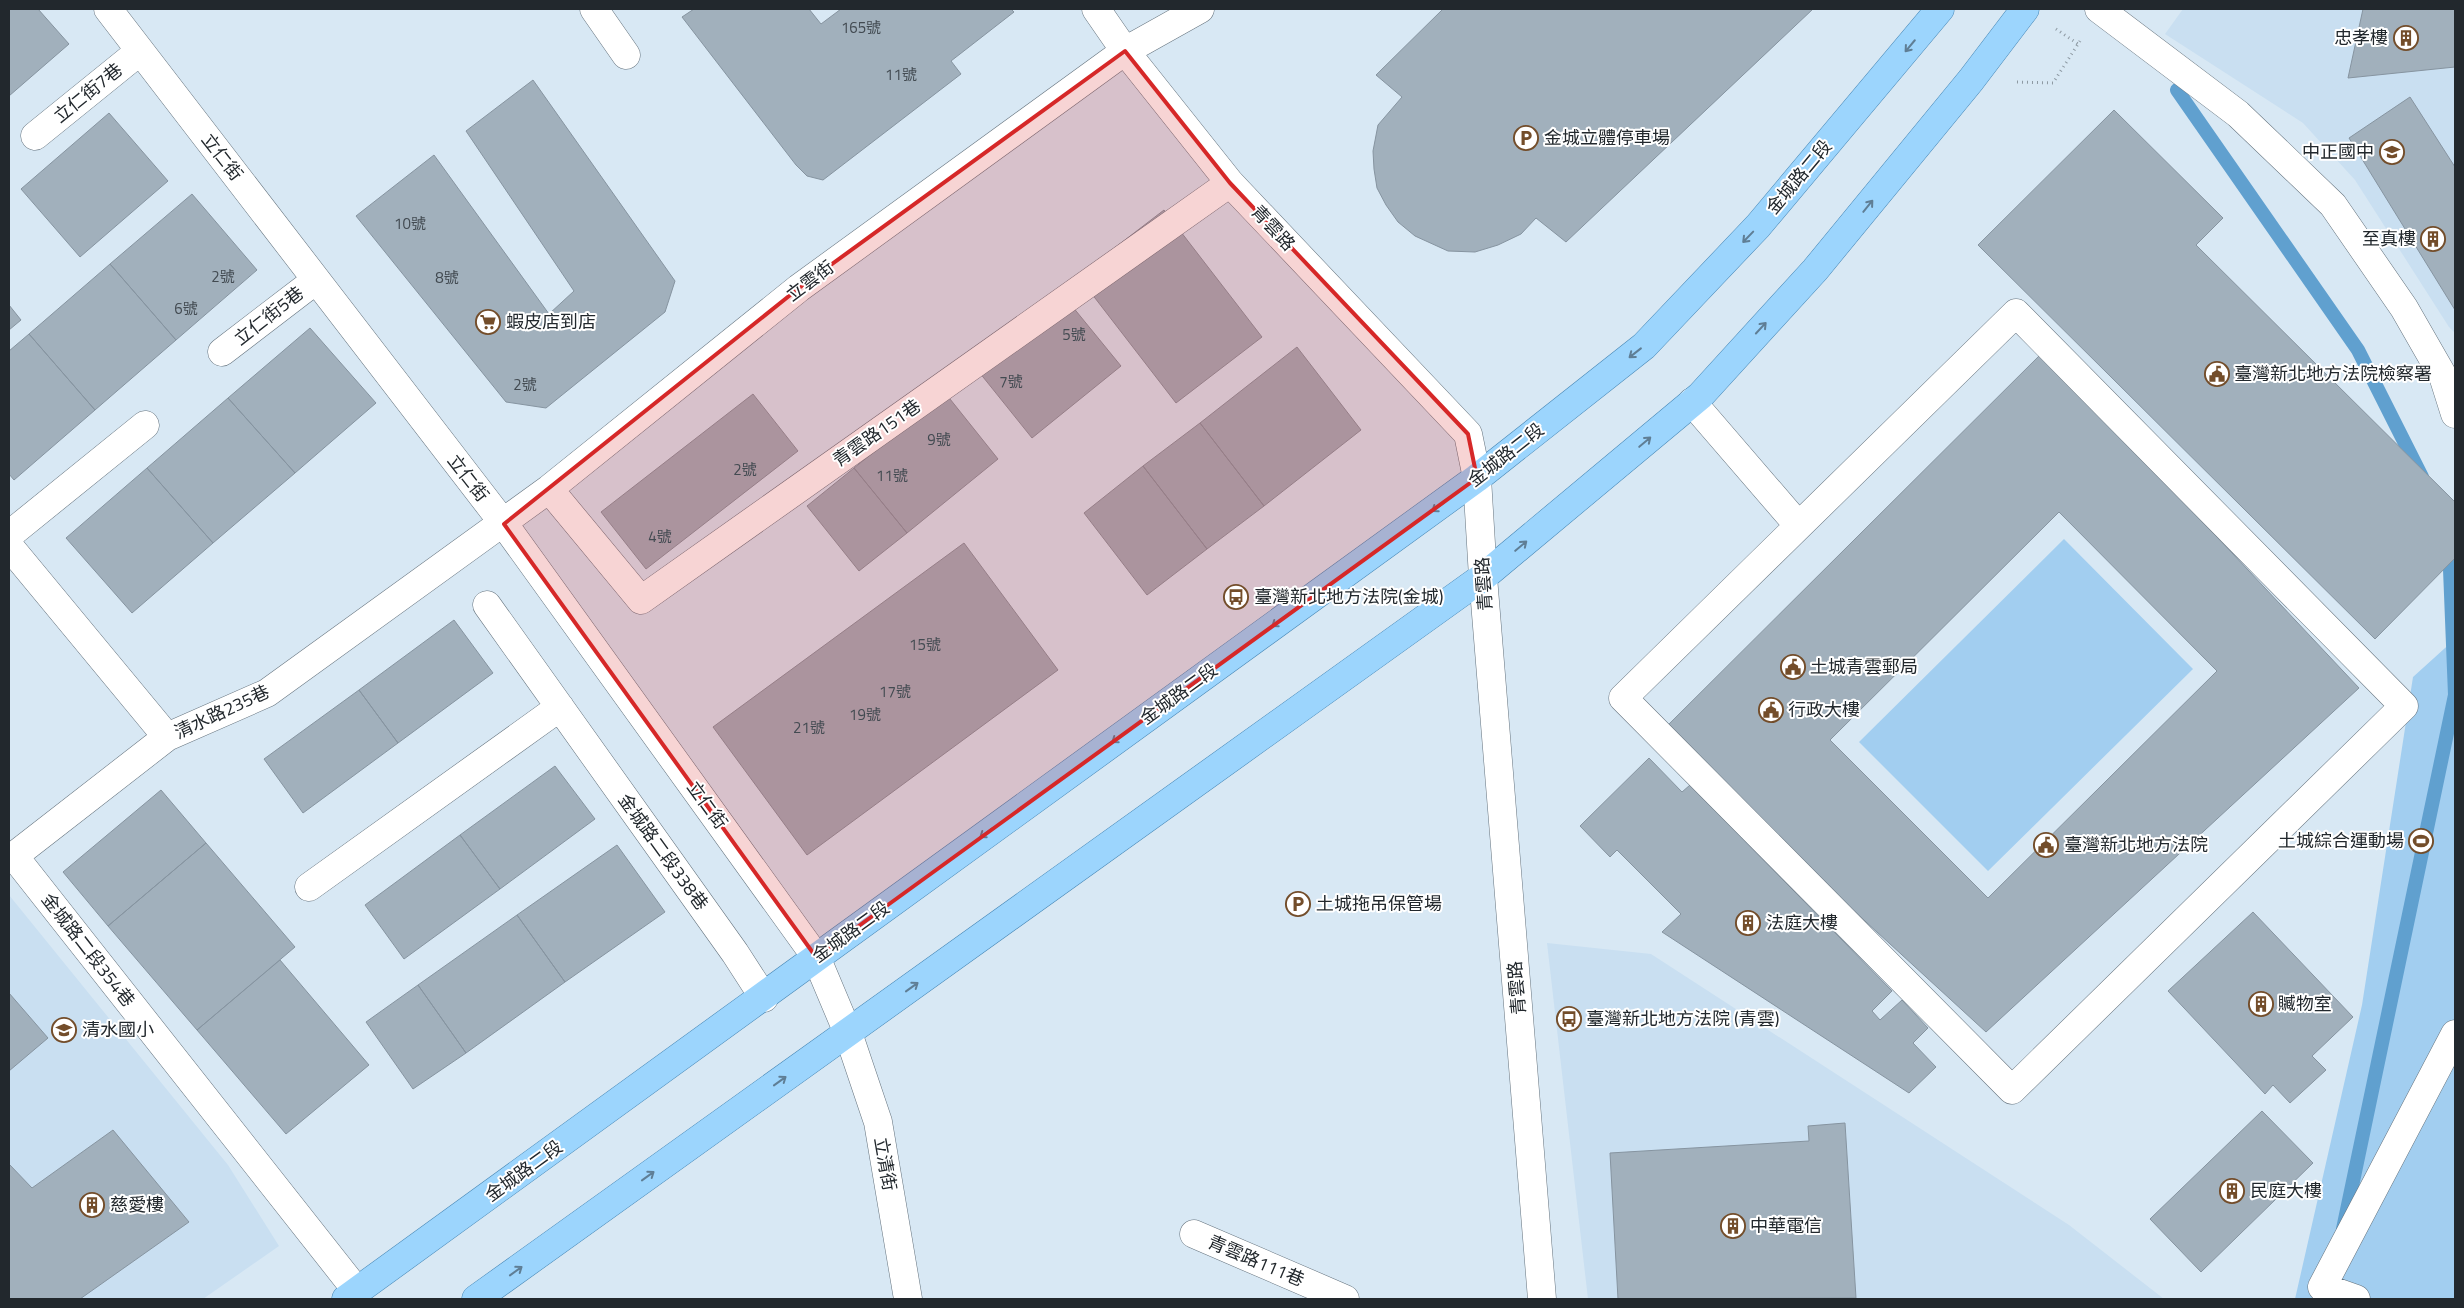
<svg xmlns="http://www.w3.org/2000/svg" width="2464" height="1308" font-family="'Titillium Web','Noto Sans TC',sans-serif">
	<rect width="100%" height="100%" fill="#d8e8f4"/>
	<path fill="#c9dff1" d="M2183 9H2455V333L2449 327 2355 180 2303 123 2165 34Z
		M9 895 228 1165 279 1246 203 1299H9Z
		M1547 943 1651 954 2069 1225 2164 1299H1588Z"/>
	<path fill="#a2cef0" d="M2064 539 2193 669 1988 871 1859 742Z
		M2455 639V1299H2295L2362 1005 2413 677Z"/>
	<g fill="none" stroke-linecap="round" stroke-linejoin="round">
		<path stroke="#60a0cf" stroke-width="14" d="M2177 90 2358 350 2422 477
			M2343 1229 2455 695 2449 544"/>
	</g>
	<path fill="#a1b0bc" stroke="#8694a0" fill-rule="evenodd" d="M9 9H38L69 44 9 96Z
		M694 9H809L821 24 841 9H1011L1014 12 951 61 961 74 823 180 807 176 796 165 682 17Z
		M1443 9H1813L1566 242 1536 218 1521 234 1498 245 1475 252 1448 251 1415 236 1398 222 1386 205 1377 188 1374 169 1373 151 1378 125 1402 97 1376 75Z
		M2363 9H2455V67L2348 78Z
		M533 80 675 281 665 312 546 408 506 402 356 216 434 155 549 314 574 291 466 131Z
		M2410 97 2455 167V310L2349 138Z
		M2114 110 2223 218 2196 245 2455 502V558L2375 639 1978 245Z
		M109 113 168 181 80 257 21 189Z
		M192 194 257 270 176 340 110 264Z
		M1164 210 1262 337 1176 403 1078 276Z
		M110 264 176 340 95 410 29 334Z
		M1063 295 1121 366 1032 438 975 367Z
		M9 305 21 320 9 330Z
		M310 328 376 403 295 473 228 398Z
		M29 334 95 410 14 480 9 474V351Z
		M1297 347 1361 430 1264 506 1200 423Z
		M2043 352 2359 688 1986 1032 1660 733ZM2059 512 2217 671 1988 898 1830 740Z
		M753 394 798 451 646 569 601 512Z
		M946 394 998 459 907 533 854 468Z
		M228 398 295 473 213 543 147 468Z
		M1200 423 1264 506 1207 549 1143 466Z
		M1143 466 1207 549 1147 595 1084 513Z
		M147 468 213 543 132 613 66 538Z
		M854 468 907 533 859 571 807 506Z
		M964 543 1058 670 807 855 713 727Z
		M454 620 493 673 398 743 359 690Z
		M359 690 398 743 303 813 264 759Z
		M1649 758 1682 792 1690 785 1892 991 1872 1011 1880 1020 1902 1000 1928 1028 1913 1043 1936 1067 1909 1093 1662 932 1681 914 1617 850 1610 857 1580 826Z
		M555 766 595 819 500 889 460 835Z
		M161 790 206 843 108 926 63 872Z
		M460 835 500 889 404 959 365 905Z
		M206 843 295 947 197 1030 108 926Z
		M617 845 665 912 565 982 517 915Z
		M2253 912 2353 1017 2312 1056 2326 1070 2290 1103 2273 1085 2265 1094 2168 991Z
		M517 915 565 982 466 1053 418 985Z
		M280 960 369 1065 286 1134 197 1030Z
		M418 985 466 1053 413 1089 366 1022Z
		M9 993 48 1038 9 1071Z
		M2262 1111 2313 1163 2201 1272 2150 1219Z
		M1845 1123 1856 1298 1618 1299 1610 1153 1809 1141 1808 1126Z
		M113 1130 189 1222 80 1299H9V1164L32 1188Z"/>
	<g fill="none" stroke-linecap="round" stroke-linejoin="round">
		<defs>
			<path id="minor" d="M108 9 504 524 816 957 848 1033 878 1122 908 1299
				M594 9 626 55
				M1096 9 1125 51 1230 183 1468 434 1477 478 1483 577 1542 1299
				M2099 9 2238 114 2333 205 2404 308 2443 376 2455 414
				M35 136 140 51
				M2016 313 2404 706 2012 1090 1623 698Z
				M222 352 316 280
				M1692 402 1798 525
				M549 489 641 600 1230 183
				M9 535 145 425
				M9 546 167 737 267 693 549 489 799 288 1125 51 1200 9
				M487 605 735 953 764 998
				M167 737 14 856 357 1291
				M309 887 560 707
				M1194 1234 1345 1299
				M2356 1299 2322 1287 2455 1034"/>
			<path id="major" d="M346 1299 1477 478 1644 346 1758 226 1940 9
				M476 1299 1483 577 1700 396 1815 270 1971 80 2025 9"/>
		</defs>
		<use href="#minor" stroke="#65737e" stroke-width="29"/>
		<use href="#major" stroke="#4686b4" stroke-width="29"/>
		<path stroke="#8d99a2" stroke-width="3" stroke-dasharray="1 4" stroke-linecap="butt" d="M2056 29 2078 44
			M2017 82 2053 83 2080 41"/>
		<use href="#minor" stroke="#fff" stroke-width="28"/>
		<use href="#major" stroke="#9cd5fd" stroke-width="28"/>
	</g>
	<defs><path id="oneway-shaft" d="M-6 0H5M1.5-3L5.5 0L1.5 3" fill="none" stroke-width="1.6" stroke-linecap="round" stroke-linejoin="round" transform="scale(1.25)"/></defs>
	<g stroke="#5f7e95">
		<use href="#oneway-shaft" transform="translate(1910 46) rotate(130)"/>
		<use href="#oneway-shaft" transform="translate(1868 206) rotate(-51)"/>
		<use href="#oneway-shaft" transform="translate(1748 237) rotate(134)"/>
		<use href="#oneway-shaft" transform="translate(1761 328) rotate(-47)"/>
		<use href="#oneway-shaft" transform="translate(1635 353) rotate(142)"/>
		<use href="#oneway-shaft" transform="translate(1645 442) rotate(-40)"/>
		<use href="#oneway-shaft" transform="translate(1438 507) rotate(144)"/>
		<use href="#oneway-shaft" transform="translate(1521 546) rotate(-40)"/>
		<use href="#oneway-shaft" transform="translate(1278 622) rotate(144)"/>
		<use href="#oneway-shaft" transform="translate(1118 738) rotate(144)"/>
		<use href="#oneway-shaft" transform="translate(986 833) rotate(144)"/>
		<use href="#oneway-shaft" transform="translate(912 987) rotate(-36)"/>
		<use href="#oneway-shaft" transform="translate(780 1081) rotate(-36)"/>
		<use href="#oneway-shaft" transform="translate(648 1176) rotate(-36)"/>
		<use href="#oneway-shaft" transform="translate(516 1271) rotate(-36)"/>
	</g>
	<path fill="#d62828" fill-opacity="0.2" stroke="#d62828" stroke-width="4" stroke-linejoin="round" d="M1125 51 1230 183 1468 434 1477 478 816 957 504 524 799 288Z"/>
	<defs>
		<symbol id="building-ring" viewBox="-11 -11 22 22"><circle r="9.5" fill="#fff" stroke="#734d2a" stroke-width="1.5"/><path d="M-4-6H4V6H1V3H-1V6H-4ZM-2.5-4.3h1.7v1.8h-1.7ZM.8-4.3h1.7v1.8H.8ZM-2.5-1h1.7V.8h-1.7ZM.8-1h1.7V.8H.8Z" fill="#734d2a"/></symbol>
		<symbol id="parking-ring" viewBox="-11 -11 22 22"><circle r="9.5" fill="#fff" stroke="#734d2a" stroke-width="1.5"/><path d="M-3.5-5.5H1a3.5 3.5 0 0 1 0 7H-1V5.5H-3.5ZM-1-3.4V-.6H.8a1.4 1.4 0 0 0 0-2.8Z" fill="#734d2a"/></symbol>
		<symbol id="school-ring" viewBox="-11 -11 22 22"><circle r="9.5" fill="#fff" stroke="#734d2a" stroke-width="1.5"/><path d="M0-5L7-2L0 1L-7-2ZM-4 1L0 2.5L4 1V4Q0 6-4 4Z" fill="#734d2a"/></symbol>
		<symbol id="supermarket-ring" viewBox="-11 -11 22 22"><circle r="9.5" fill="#fff" stroke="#734d2a" stroke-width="1.5"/><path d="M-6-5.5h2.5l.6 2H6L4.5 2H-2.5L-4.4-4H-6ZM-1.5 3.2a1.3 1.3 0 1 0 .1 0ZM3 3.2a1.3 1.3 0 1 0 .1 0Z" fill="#734d2a"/></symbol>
		<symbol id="civic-ring" viewBox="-11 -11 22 22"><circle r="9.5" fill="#fff" stroke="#734d2a" stroke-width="1.5"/><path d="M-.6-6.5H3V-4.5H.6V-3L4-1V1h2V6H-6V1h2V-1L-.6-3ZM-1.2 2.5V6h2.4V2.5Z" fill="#734d2a"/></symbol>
		<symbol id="bus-ring" viewBox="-11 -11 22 22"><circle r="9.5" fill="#fff" stroke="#734d2a" stroke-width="1.5"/><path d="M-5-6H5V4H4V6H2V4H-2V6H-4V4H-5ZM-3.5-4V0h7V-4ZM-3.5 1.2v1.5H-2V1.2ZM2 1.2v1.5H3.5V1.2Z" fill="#734d2a"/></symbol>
		<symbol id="stadium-ring" viewBox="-11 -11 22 22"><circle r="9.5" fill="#fff" stroke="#734d2a" stroke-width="1.5"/><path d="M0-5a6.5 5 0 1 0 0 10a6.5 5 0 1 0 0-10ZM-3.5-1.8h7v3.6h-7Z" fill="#734d2a"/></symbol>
	</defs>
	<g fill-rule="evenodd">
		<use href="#building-ring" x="2392" y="24" width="28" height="28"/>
		<use href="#parking-ring" x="1512" y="124" width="28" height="28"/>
		<use href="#school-ring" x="2378" y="138" width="28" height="28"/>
		<use href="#building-ring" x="2419" y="225" width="28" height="28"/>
		<use href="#supermarket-ring" x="474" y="308" width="28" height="28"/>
		<use href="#civic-ring" x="2203" y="360" width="28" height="28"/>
		<use href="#bus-ring" x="1222" y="583" width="28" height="28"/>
		<use href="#civic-ring" x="1779" y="653" width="28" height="28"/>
		<use href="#civic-ring" x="1757" y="696" width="28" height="28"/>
		<use href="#stadium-ring" x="2407" y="827" width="28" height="28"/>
		<use href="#civic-ring" x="2032" y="831" width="28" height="28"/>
		<use href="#parking-ring" x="1284" y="890" width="28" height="28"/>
		<use href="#building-ring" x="1734" y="909" width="28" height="28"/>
		<use href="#building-ring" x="2247" y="990" width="28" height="28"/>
		<use href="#bus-ring" x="1555" y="1005" width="28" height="28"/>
		<use href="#school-ring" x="50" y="1016" width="28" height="28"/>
		<use href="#building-ring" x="2218" y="1177" width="28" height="28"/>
		<use href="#building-ring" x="78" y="1191" width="28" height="28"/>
		<use href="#building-ring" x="1719" y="1212" width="28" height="28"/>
	</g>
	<g text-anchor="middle" stroke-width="4" stroke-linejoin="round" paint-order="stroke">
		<g font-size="15" fill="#424a51">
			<text x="861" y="33">165號</text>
			<text x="901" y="80">11號</text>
			<text x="410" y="229">10號</text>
			<text x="223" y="282">2號</text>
			<text x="447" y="283">8號</text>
			<text x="186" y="314">6號</text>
			<text x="1074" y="340">5號</text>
			<text x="1011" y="387">7號</text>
			<text x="525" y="390">2號</text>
			<text x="939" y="445">9號</text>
			<text x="745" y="475">2號</text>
			<text x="892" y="481">11號</text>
			<text x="660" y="542">4號</text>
			<text x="925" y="650">15號</text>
			<text x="895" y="697">17號</text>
			<text x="865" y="720">19號</text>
			<text x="809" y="733">21號</text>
		</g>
		<g font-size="18" fill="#22282d" stroke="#fff" text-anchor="start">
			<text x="2388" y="44" text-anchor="end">忠孝樓</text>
			<text x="1544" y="144">金城立體停車場</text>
			<text x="2374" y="158" text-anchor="end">中正國中</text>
			<text x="2416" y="245" text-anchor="end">至真樓</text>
			<text x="506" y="328">蝦皮店到店</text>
			<text x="2234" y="380">臺灣新北地方法院檢察署</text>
			<text x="1254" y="603">臺灣新北地方法院(金城)</text>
			<text x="1810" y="673">土城青雲郵局</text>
			<text x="1788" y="716">行政大樓</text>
			<text x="2404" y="847" text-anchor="end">土城綜合運動場</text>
			<text x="2064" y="851">臺灣新北地方法院</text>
			<text x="1316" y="910">土城拖吊保管場</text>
			<text x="1766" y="929">法庭大樓</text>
			<text x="2278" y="1010">贓物室</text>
			<text x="1586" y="1025">臺灣新北地方法院 (青雲)</text>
			<text x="82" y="1036">清水國小</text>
			<text x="2250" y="1197">民庭大樓</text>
			<text x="110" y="1211">慈愛樓</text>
			<text x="1750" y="1232">中華電信</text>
		</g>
		<g font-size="18" fill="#22282d" stroke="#fff">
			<text transform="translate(88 93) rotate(-39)" y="6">立仁街7巷</text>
			<text transform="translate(222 157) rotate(52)" y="6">立仁街</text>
			<text transform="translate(1799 177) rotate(-50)" y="6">金城路二段</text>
			<text transform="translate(1273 228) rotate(47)" y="6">青雲路</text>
			<text transform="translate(810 281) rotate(-37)" y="6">立雲街</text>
			<text transform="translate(269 316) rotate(-38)" y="6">立仁街5巷</text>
			<text transform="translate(877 433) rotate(-35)" y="6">青雲路151巷</text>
			<text transform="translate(1506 455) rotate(-38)" y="6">金城路二段</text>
			<text transform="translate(468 478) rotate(52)" y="6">立仁街</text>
			<text transform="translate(1484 584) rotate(-94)" y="6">青雲路</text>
			<text transform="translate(1179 694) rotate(-36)" y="6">金城路二段</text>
			<text transform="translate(222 712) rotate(-25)" y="6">清水路235巷</text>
			<text transform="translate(707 805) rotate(54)" y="6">立仁街</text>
			<text transform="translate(663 852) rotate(54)" y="6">金城路二段338巷</text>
			<text transform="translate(851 932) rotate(-36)" y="6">金城路二段</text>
			<text transform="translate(88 950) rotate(52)" y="6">金城路二段354巷</text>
			<text transform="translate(1517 988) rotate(-95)" y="6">青雲路</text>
			<text transform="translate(885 1164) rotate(80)" y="6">立清街</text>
			<text transform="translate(524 1171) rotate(-36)" y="6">金城路二段</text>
			<text transform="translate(1256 1261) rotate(23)" y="6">青雲路111巷</text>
		</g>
	</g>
	<rect width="2464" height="1308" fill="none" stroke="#22282d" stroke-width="20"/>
</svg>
